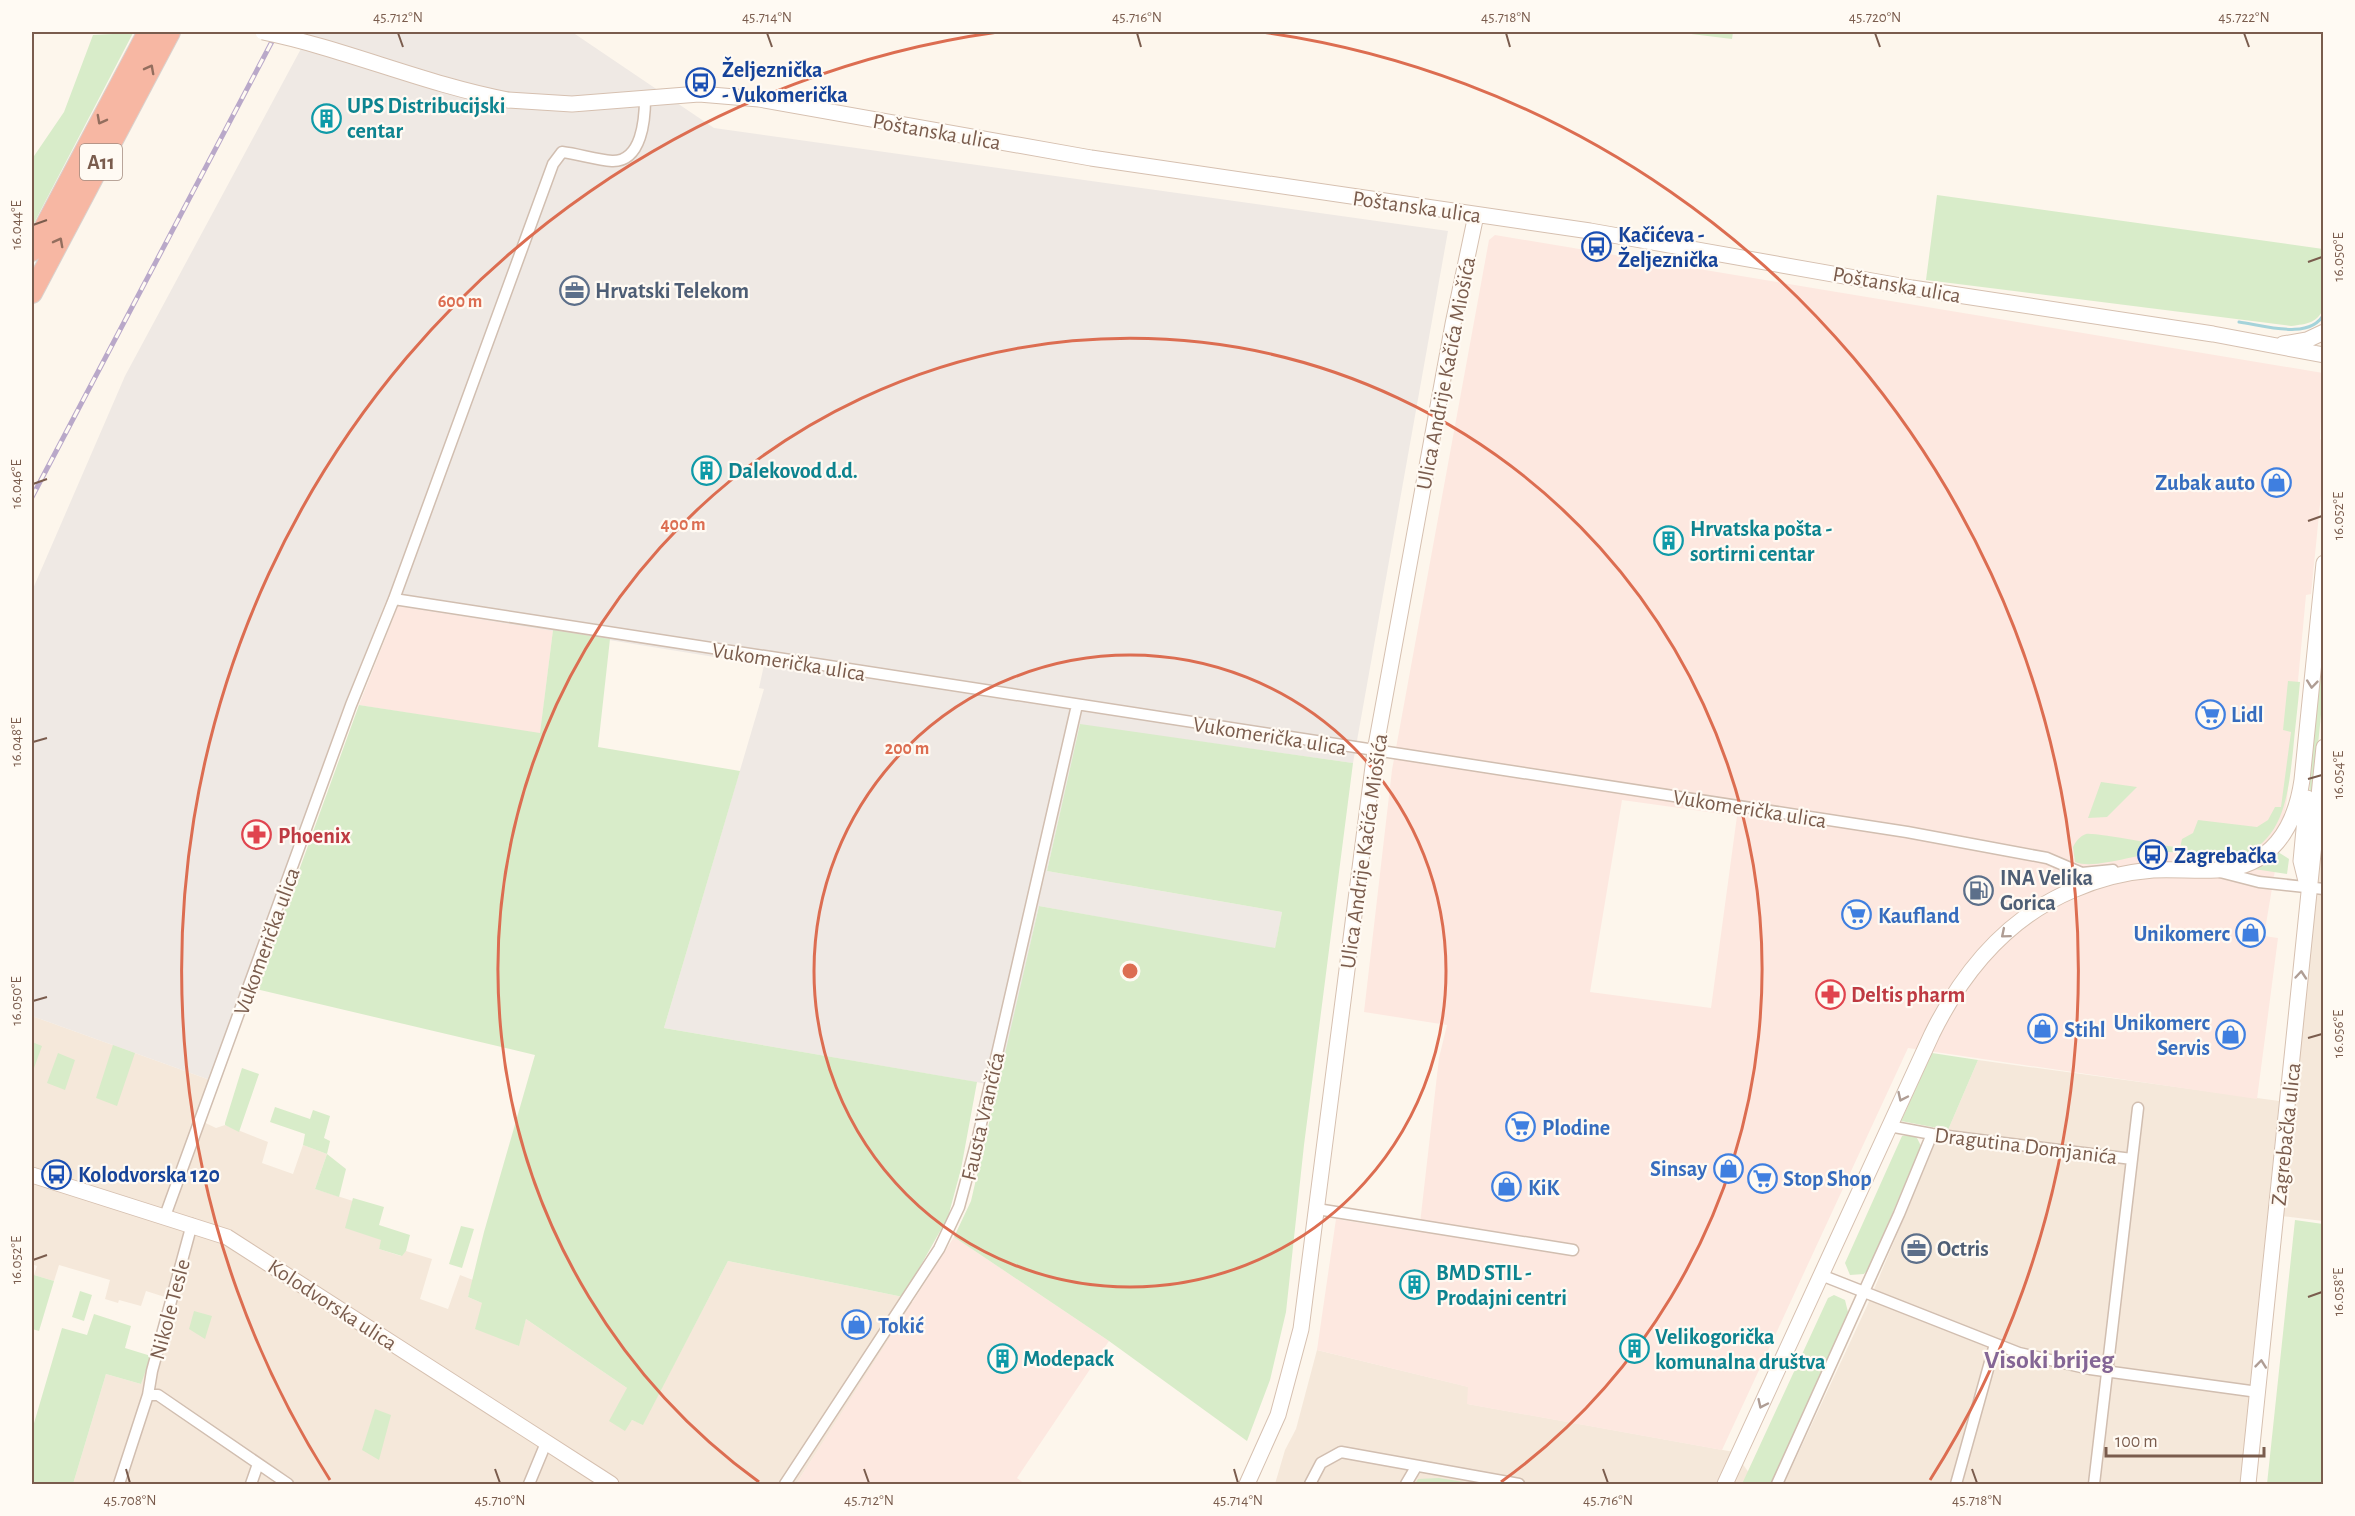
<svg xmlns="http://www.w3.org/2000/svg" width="2355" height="1516" font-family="'Alegreya Sans',sans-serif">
	<rect width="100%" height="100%" fill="#fdf6ec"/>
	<path fill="#f5e8da" d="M2323 818V1221L2281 1216Z
		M32 1016 210 1080 197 1119 216 1128 225 1125 268 1142 262 1163 293 1174 303 1145 327 1154 315 1189 353 1201 382 1240 379 1249 401 1256 406 1251 432 1259 420 1299 448 1309 460 1275 473 1280 468 1297 482 1303 518 1346 526 1319 627 1388 625 1430 632 1420 643 1424 728 1261 903 1297 914 1303 796 1484H73L106 1374 141 1384 168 1298 146 1291 141 1306 119 1300 118 1303 105 1299 110 1280 59 1265 54 1281 34 1275 37 1266 32 1264Z
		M1978 1060 2279 1101 2240 1484H1784L1867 1306 1937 1139 1948 1130Z
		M1317 1350 1469 1387 1468 1404 1734 1452 1757 1484H1275L1285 1450 1296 1429Z"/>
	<path fill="#fde8e0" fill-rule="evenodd" d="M1495 235 2323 373 2320 439 2323 442V475L2311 594 2306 595 2287 799 2264 936 2278 938 2257 1099 1908 1048 1722 1450 1467 1404 1468 1387 1317 1350 1336 1219 1419 1232 1439 1058 1447 1025 1364 1012 1392 770 1489 240ZM1622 800 1737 816 1711 1008 1590 992Z
		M398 606 553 630 540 734 359 705Z
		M954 1237 1109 1341 1017 1478 1025 1484H796Z"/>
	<path fill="#efe9e4" d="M310 32H572L714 128 1448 231 1353 763 1080 725 1047 871 1282 912 1275 949 1039 906 999 1086 664 1028 764 689 759 688 764 665 398 606 386 601 342 711 210 1080 32 1016V591L125 376Z"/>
	<path fill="#d8ecc9" d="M1675 32H1733L1732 39Z
		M133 33 32 227V159L64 112 93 35Z
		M1937 195 2323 249 2324 306C2319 323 2307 324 2291 326L1926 280Z
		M2323 625V694L2307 857 2304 855Z
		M553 630 610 639 598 747 740 771 664 1028 977 1082 961 1169 948 1217 903 1297 728 1261 643 1425 632 1420 625 1431 609 1421 627 1388 526 1319 519 1346 475 1329 482 1303 468 1297 484 1232 535 1055 256 989 359 705 540 733Z
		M2288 681 2300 682C2298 705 2295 728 2293 751 2288 796 2283 850 2228 858 2206 861 2186 851 2165 852 2139 853 2095 870 2075 862L2073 847C2076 841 2080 836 2086 834 2094 832 2166 846 2180 848L2182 839 2193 833 2198 820 2257 827 2268 820 2275 807H2281L2291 732 2283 730Z
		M1080 724 1353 763 1304 1145 1286 1312 1270 1380 1247 1441 1109 1341 954 1237 971 1201 1039 906 1275 948 1282 912 1047 871Z
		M2101 782 2137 787 2107 817 2088 818Z
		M2278 852 2289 859 2287 874 2254 869Z
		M32 1042 42 1046 34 1068 32 1067Z
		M113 1045 135 1053 117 1106 96 1098Z
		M58 1053 75 1060 65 1090 47 1083Z
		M1932 1053 1978 1060 1948 1130 1901 1121Z
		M242 1068 259 1074 239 1132 225 1125V1123Z
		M275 1107 310 1119 313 1110 330 1116 324 1138 330 1141 327 1154 346 1169 339 1197 315 1189 327 1154 303 1145 305 1134 270 1122Z
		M1912 1135 1917 1138 1921 1146 1869 1268 1864 1274 1850 1275 1845 1263 1902 1136Z
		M353 1198 384 1207 379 1225 410 1235 406 1251 402 1256 379 1249 381 1240 345 1228Z
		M2295 1220 2323 1224V1484H2267Z
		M461 1226 474 1229 462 1268 449 1264Z
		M34 1275 54 1281 39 1331 32 1329V1284Z
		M80 1291 92 1295 84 1321 72 1317Z
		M1834 1295 1845 1300 1848 1312 1846 1319 1771 1484H1742L1828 1298Z
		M194 1311 212 1316 205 1339 189 1329Z
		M94 1314 131 1326 125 1348 151 1356 141 1384 106 1374 73 1484H32V1430L62 1328 87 1335Z
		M375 1409 391 1415 379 1460 362 1450Z
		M1439 1478 1476 1484H1415L1418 1479Z"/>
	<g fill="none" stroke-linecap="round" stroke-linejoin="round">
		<path stroke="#a5d3da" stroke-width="3" d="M2239 322C2263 325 2310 341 2324 314"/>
		<defs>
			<path id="street" d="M394 599 1907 832 2047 858 2082 873 2113 870
				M2220 872 2259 882 2324 889
				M1889 1126 1932 1134 2132 1159 2094 1484
				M2132 1159 2138 1108
				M1317 1209 1573 1250
				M165 1216 351 705 394 599 553 164 562 152C579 154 596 160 612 161 642 162 645 119 645 98
				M1821 1275 2019 1353 2090 1369 2258 1392
				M148 1395H158L288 1484
				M119 1484 148 1395 152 1371 192 1224
				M251 1484 258 1464
				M529 1484 546 1443
				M785 1484 939 1249 959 1207 978 1137 1077 705
				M1310 1484 1321 1463 1341 1452 1519 1484
				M1406 1484 1416 1467
				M1777 1484 1899 1214 1932 1134
				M1956 1484 1995 1344"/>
			<path id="secondary" d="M508 100 572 104 699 94 759 99 1091 158 1590 231 1912 288 2213 334 2324 355
				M2283 344 2307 340 2324 332
				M2306 881 2301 861 2307 798
				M32 1175 227 1237 611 1484
				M1247 1484 1278 1415 1301 1329 1375 751 1453 324 1476 215
				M1725 1484 1932 1034C1963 971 2007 918 2073 890 2098 879 2126 872 2153 870 2174 869 2195 871 2217 870 2271 868 2295 828 2302 780L2324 563
				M2248 1484 2324 747"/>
			<path id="highway" d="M32 251 148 32
				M32 293 170 32"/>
		</defs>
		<use href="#street" stroke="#d1beb0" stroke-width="13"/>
		<use href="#secondary" stroke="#d6c0b0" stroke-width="17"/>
		<use href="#highway" stroke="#dad1cd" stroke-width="22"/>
		<use href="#street" stroke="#fff" stroke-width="10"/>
		<use href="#secondary" stroke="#fff" stroke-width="15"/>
		<use href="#highway" stroke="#f7b7a3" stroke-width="20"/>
		<defs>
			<path id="rail" d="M32 497 277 32"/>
		</defs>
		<use href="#rail" stroke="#b9a8c9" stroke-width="5"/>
		<use href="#rail" stroke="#fffaf3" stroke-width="3" stroke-dasharray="9" stroke-linecap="butt"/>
		<defs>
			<path id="secondary-bridge" d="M263 32C346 49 424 84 508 100"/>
		</defs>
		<use href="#secondary-bridge" stroke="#d6c0b0" stroke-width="17" stroke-linecap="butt"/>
		<use href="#secondary-bridge" stroke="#fff" stroke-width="15"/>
	</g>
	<defs><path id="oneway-chevron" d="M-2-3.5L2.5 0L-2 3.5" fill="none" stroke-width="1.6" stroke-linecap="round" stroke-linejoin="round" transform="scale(1.5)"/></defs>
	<g stroke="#936e5e">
		<use href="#oneway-chevron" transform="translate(150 69) rotate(-62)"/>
		<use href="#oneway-chevron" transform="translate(101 120) rotate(118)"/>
		<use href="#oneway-chevron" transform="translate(59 242) rotate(-62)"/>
	</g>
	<g stroke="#af9d94">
		<use href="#oneway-chevron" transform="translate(2312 684) rotate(96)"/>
		<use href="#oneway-chevron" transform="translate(2005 934) rotate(140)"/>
		<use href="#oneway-chevron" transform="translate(2301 975) rotate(-85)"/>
		<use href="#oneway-chevron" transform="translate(1902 1097) rotate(115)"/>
		<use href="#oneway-chevron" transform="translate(2261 1364) rotate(-84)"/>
		<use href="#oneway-chevron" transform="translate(1762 1404) rotate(115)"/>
	</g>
	<path fill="none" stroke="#7a5c4d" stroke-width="2" d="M398 33 403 47M767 33 772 47M1137 33 1141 47M1506 33 1510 47M1875 33 1880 47M2244 33 2249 47M33 225 47 220M2308 262 2322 257M33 484 47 479M2308 521 2322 516M33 742 47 738M2308 779 2322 775M33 1001 47 997M2308 1038 2322 1034M33 1260 47 1255M2308 1297 2322 1292M126 1469 130 1483M495 1469 500 1483M864 1469 869 1483M1234 1469 1238 1483M1603 1469 1608 1483M1972 1469 1977 1483"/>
	<g fill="none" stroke="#dc6d51" stroke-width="3">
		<circle cx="1130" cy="971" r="316"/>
		<path d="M759 1482A632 632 0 1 1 1501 1482"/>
		<path d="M330 1480A948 948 0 0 1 998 32M1262 32A948 948 0 0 1 1930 1480"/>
	</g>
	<defs>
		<symbol id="bus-ring" viewBox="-11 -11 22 22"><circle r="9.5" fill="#fffaf3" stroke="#1a4fb4" stroke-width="1.5"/><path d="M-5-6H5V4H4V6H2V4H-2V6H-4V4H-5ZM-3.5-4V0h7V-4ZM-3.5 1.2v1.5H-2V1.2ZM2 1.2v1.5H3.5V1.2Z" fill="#1a4fb4"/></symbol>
		<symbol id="building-ring" viewBox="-11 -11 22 22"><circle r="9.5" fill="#fffaf3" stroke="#0f9aa8" stroke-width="1.5"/><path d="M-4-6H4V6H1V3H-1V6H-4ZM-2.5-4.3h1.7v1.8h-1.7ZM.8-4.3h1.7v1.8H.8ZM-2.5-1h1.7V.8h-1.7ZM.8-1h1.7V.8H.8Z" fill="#0f9aa8"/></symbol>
		<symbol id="office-ring" viewBox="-11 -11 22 22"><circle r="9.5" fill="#fffaf3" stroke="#5c6f8a" stroke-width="1.5"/><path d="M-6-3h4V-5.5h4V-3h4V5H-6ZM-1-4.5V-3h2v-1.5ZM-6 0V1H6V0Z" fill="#5c6f8a"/></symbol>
		<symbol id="shop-ring" viewBox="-11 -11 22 22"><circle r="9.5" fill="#fffaf3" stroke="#3f7fe0" stroke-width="1.5"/><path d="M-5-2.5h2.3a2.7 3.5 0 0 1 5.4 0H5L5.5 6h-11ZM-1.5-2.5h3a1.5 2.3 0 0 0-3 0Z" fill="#3f7fe0"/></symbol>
		<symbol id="supermarket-ring" viewBox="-11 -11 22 22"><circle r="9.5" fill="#fffaf3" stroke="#3f7fe0" stroke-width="1.5"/><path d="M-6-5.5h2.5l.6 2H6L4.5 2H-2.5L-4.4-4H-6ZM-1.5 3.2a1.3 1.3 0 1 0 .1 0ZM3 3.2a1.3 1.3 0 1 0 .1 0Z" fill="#3f7fe0"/></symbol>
		<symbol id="pharmacy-ring" viewBox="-11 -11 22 22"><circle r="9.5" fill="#fffaf3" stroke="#e0444e" stroke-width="1.5"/><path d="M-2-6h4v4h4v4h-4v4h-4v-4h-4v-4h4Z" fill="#e0444e"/></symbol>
		<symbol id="fuel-ring" viewBox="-11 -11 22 22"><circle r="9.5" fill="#fffaf3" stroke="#5c6f8a" stroke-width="1.5"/><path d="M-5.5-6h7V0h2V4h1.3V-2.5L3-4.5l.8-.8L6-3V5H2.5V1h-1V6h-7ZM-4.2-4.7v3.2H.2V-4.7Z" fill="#5c6f8a"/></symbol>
	</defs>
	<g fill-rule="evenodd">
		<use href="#bus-ring" x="684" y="66" width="33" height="33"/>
		<use href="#building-ring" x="310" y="102" width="33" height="33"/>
		<use href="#bus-ring" x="1580" y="230" width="33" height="33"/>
		<use href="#office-ring" x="558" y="274" width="33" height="33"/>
		<use href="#building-ring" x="690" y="454" width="33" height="33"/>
		<use href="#shop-ring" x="2260" y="466" width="33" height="33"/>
		<use href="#building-ring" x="1652" y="524" width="33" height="33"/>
		<use href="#supermarket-ring" x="2194" y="698" width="33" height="33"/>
		<use href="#pharmacy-ring" x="240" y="818" width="33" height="33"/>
		<use href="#bus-ring" x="2136" y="838" width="33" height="33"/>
		<use href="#fuel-ring" x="1962" y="874" width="33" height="33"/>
		<use href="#supermarket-ring" x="1840" y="898" width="33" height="33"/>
		<use href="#shop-ring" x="2234" y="916" width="33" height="33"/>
		<use href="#pharmacy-ring" x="1814" y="978" width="33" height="33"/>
		<use href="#shop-ring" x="2026" y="1012" width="33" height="33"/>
		<use href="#shop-ring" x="2214" y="1018" width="33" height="33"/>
		<use href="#supermarket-ring" x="1504" y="1110" width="33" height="33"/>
		<use href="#shop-ring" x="1712" y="1152" width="33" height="33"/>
		<use href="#bus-ring" x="40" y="1158" width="33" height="33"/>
		<use href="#supermarket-ring" x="1746" y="1162" width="33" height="33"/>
		<use href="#shop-ring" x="1490" y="1170" width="33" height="33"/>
		<use href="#office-ring" x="1900" y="1232" width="33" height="33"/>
		<use href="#building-ring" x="1398" y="1268" width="33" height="33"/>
		<use href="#shop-ring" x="840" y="1308" width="33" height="33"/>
		<use href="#building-ring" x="1618" y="1332" width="33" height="33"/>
		<use href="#building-ring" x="986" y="1342" width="33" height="33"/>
	</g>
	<g text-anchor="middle" stroke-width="4.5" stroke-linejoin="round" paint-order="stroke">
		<rect fill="#fffaf3" stroke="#a28b7f" stroke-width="1.5" x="80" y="144" width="42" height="36" rx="4.5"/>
		<g font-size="21" font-weight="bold" fill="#7a5c4d">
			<text x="101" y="169">A11</text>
		</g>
		<g font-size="22" font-weight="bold" fill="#164399" stroke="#fffaf3" text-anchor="start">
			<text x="722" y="77">Željeznička<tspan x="722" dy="25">- Vukomerička</tspan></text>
			<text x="1618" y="242">Kačićeva -<tspan x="1618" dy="25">Željeznička</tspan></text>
			<text x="2174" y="863">Zagrebačka</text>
			<text x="78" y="1182">Kolodvorska 120</text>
		</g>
		<g font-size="22" font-weight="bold" fill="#0d838f" stroke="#fffaf3" text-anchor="start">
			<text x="347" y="113">UPS Distribucijski<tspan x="347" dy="25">centar</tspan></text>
			<text x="728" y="478">Dalekovod d.d.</text>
			<text x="1690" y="536">Hrvatska pošta -<tspan x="1690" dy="25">sortirni centar</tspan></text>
			<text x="1436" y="1280">BMD STIL -<tspan x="1436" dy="25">Prodajni centri</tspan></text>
			<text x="1655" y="1344">Velikogorička<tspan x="1655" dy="25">komunalna društva</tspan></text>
			<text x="1023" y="1366">Modepack</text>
		</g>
		<g font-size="22" fill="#7a5c4d" stroke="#fffaf3">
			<text transform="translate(937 131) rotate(10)" y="8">Poštanska ulica</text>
			<text transform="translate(1417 206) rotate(8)" y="8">Poštanska ulica</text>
			<text transform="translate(1897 284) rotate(10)" y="8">Poštanska ulica</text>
			<text transform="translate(1445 373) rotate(-79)" y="8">Ulica Andrije Kačića Miošića</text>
			<text transform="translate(789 661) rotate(9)" y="8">Vukomerička ulica</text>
			<text transform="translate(1270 735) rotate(9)" y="8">Vukomerička ulica</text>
			<text transform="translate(1750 808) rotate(9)" y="8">Vukomerička ulica</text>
			<text transform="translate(1363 851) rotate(-82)" y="8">Ulica Andrije Kačića Miošića</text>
			<text transform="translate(266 941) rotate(-70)" y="8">Vukomerička ulica</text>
			<text transform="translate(982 1116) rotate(-77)" y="8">Fausta Vrančića</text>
			<text transform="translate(2285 1134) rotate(-84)" y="8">Zagrebačka ulica</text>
			<text transform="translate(2026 1145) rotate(7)" y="8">Dragutina Domjanića</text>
			<text transform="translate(333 1304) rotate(33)" y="8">Kolodvorska ulica</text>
			<text transform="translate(169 1309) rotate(-75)" y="8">Nikole Tesle</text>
		</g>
		<g font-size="22" font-weight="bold" fill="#4e5e75" stroke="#fffaf3" text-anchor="start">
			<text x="595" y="298">Hrvatski Telekom</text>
			<text x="2000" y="885">INA Velika<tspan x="2000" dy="25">Gorica</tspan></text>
			<text x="1937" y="1256">Octris</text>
		</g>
		<g font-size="22" font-weight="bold" fill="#366cbe" stroke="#fffaf3" text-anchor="start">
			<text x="2255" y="490" text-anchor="end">Zubak auto</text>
			<text x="2231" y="722">Lidl</text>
			<text x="1878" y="923">Kaufland</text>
			<text x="2230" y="941" text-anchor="end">Unikomerc</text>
			<text x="2210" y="1030" text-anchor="end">Unikomerc<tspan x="2210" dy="25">Servis</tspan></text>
			<text x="2064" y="1037">Stihl</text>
			<text x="1542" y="1135">Plodine</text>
			<text x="1707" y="1176" text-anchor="end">Sinsay</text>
			<text x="1783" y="1186">Stop Shop</text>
			<text x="1528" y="1195">KiK</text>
			<text x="878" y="1333">Tokić</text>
		</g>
		<g font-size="22" font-weight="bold" fill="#be3a42" stroke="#fffaf3" text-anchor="start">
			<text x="278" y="843">Phoenix</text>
			<text x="1851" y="1002">Deltis pharm</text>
		</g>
		<g font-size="26" font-weight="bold" fill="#846695" stroke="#fffaf3">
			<text x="2049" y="1368">Visoki brijeg</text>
		</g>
	</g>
	<circle cx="1130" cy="971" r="9" fill="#dc6d51" stroke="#fffaf3" stroke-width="3"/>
	<g font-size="18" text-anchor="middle" font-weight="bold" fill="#dc6d51" stroke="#fffaf3" stroke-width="4.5" stroke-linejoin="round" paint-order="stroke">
		<text x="460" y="307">600 m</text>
		<text x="683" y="530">400 m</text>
		<text x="907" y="754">200 m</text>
	</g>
	<rect width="2355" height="1516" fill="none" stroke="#fffaf3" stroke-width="66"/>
	<path d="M2106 1447v9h158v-9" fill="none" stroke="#7a5c4d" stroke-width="3"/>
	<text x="2115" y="1447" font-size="18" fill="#7a5c4d" stroke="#fffaf3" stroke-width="4.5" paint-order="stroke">100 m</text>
	<rect x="33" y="33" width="2289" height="1450" fill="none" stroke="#7a5c4d" stroke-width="2"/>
	<g font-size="15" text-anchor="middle" fill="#7a5c4d">
		<text x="398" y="22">45.712°N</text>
		<text x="767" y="22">45.714°N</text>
		<text x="1137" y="22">45.716°N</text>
		<text x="1506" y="22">45.718°N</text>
		<text x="1875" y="22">45.720°N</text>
		<text x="2244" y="22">45.722°N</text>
		<text transform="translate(16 225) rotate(-90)" y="5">16.044°E</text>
		<text transform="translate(2338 257) rotate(-90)" y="5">16.050°E</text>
		<text transform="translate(16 484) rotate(-90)" y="5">16.046°E</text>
		<text transform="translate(2338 516) rotate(-90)" y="5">16.052°E</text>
		<text transform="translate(16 742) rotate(-90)" y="5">16.048°E</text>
		<text transform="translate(2338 775) rotate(-90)" y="5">16.054°E</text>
		<text transform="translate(16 1001) rotate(-90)" y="5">16.050°E</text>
		<text transform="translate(2338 1034) rotate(-90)" y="5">16.056°E</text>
		<text transform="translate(16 1260) rotate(-90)" y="5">16.052°E</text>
		<text transform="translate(2338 1292) rotate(-90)" y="5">16.058°E</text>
		<text x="130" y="1505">45.708°N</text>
		<text x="500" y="1505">45.710°N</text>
		<text x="869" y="1505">45.712°N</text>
		<text x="1238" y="1505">45.714°N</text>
		<text x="1608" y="1505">45.716°N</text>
		<text x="1977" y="1505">45.718°N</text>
	</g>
</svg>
